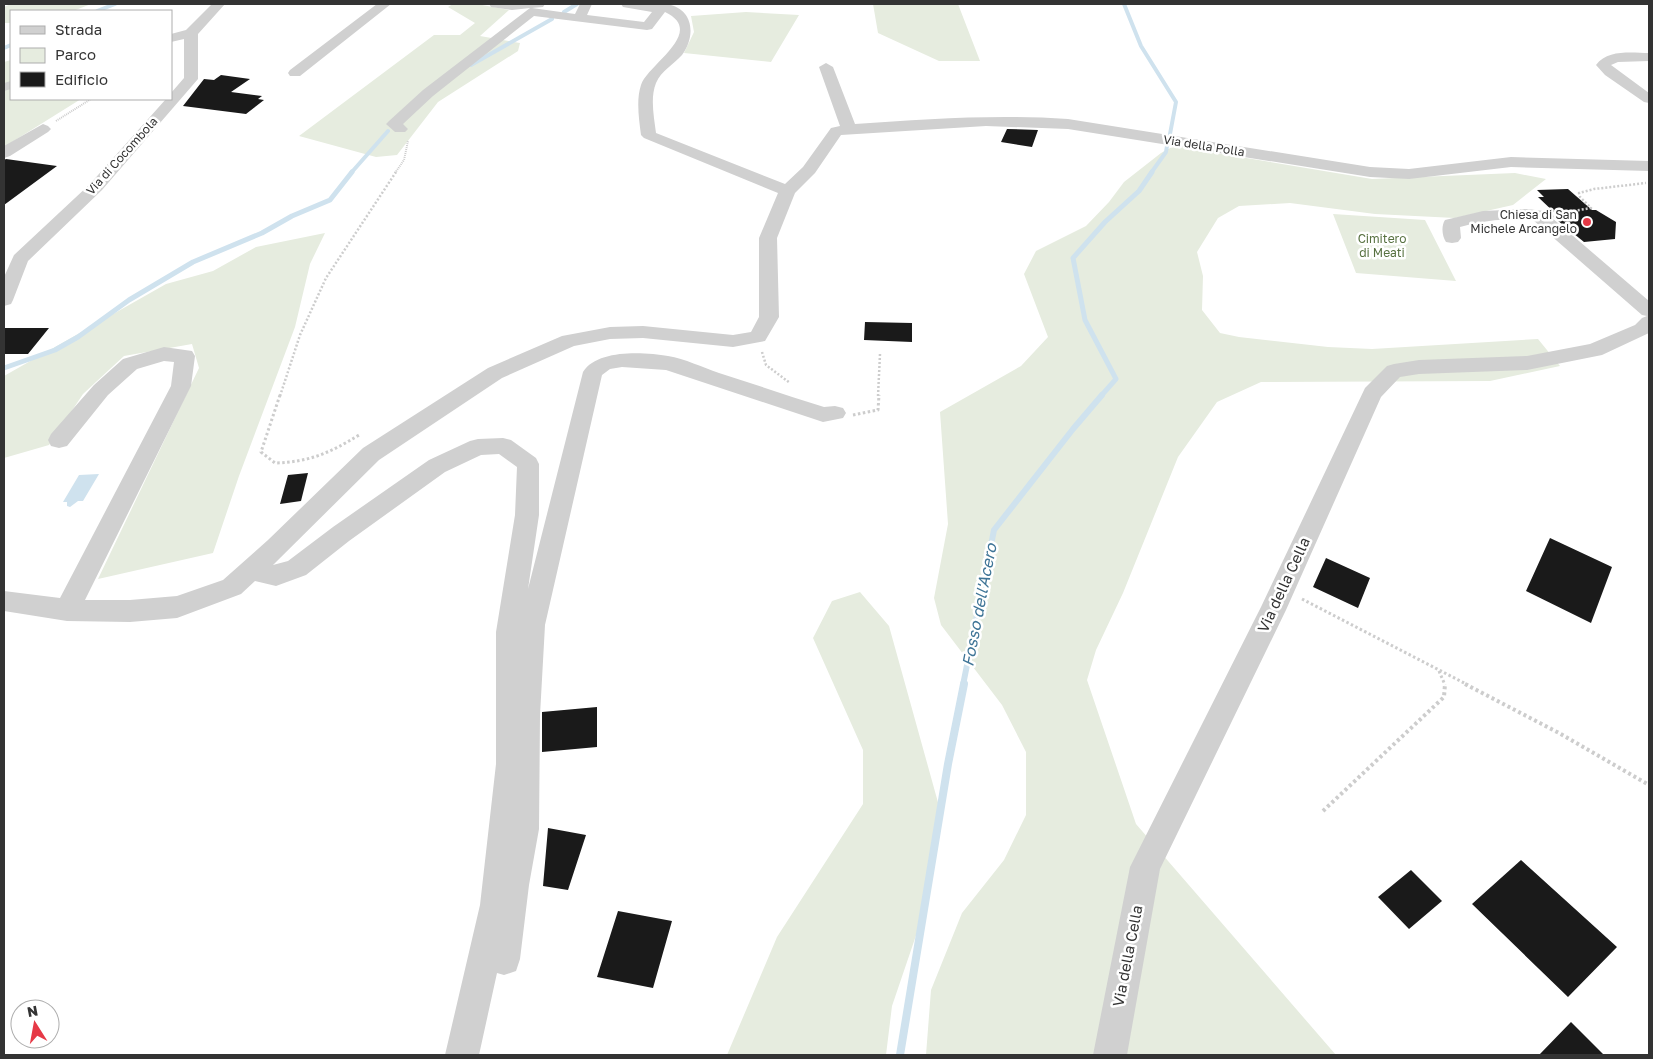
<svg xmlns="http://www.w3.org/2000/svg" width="1653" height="1059" font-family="'Golos Text',sans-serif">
	<rect width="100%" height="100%" fill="#fff"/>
	<path fill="#e6ecdf" d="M11 4H91L73 11H11V23H4V7Z
		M453 4H477L509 10 480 36 520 43 518 51 438 102 397 155 376 157 299 136 434 35H460L475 23 448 7Z
		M873 4H958L980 61H939L878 33Z
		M746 12 799 15 771 62 684 53 694 32 691 16Z
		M11 60V99H81L4 147V62Z
		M1174 146 1372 179 1515 173 1546 179 1513 205 1455 218 1375 214 1290 203 1239 206 1218 218 1197 252 1203 276 1202 310 1220 333 1239 337 1328 347 1372 349 1538 339 1560 366 1490 381 1261 382 1217 402 1178 457 1123 593 1096 650 1087 680 1136 824 1336 1055H926L931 990 962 913 1004 860 1026 815V752L1002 705 941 625 934 598 948 524 940 412 1021 366 1048 337 1024 274 1036 251 1086 226 1109 202 1124 182 1161 153Z
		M1333 214 1425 220 1456 281 1356 273Z
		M325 233 310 264 295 327 239 476 213 553 98 579 199 368 192 344 124 356 83 394 49 445 4 458V376L166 284 213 271 256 247Z
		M860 592 889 626 939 806 925 909 892 1006 886 1055H727L777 937 863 804V750L813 638 832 601Z"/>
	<path fill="#cfe2ee" d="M99 474 83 501H78L70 507 67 506V502H63L79 475Z"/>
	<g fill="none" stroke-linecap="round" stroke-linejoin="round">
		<path stroke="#cfe2ee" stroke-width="4" d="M1124 4 1141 46 1176 102 1170 134
			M97 11 115 4
			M564 12 577 4
			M4 48 11 45
			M471 65 552 19
			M351 173 388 131
			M1151 173 1166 152 1167 146"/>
		<path stroke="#cfe2ee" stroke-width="5" d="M4 368 55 350 78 337 129 300 193 262 262 233 292 216 330 200 352 172
			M1101 396 1116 379 1085 320 1073 258 1105 222 1139 191 1152 172"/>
		<path stroke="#cfe2ee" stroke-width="6" d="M963 685 994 530 1073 429 1102 395"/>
		<path stroke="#cfe2ee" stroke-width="8" d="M900 1055 948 764 964 684"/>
	</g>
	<path fill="#1a1a1a" d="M221 75 250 79 231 92 262 96 258 99 264 100 246 114 183 106 204 79 214 80Z
		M1007 129 1038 130 1032 147 1001 142Z
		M4 160 6 159 57 166 4 205Z
		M1568 189 1592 210H1596L1616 222 1615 239 1584 242 1552 216 1557 215 1538 197H1544L1537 190Z
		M865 322 912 323V342L864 340Z
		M4 328H49L28 354H4Z
		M308 473 301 501 280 504 288 475Z
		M1550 538 1612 567 1591 623 1526 591Z
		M1326 558 1370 578 1358 608 1313 587Z
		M597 707V747L542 752V712Z
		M548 828 586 835 568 890 543 886Z
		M1521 860 1617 947 1568 997 1472 904Z
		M1411 870 1442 901 1409 929 1378 897Z
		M618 911 672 921 653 988 597 977Z
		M1571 1022 1604 1055H1539Z"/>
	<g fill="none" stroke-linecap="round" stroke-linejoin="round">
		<path stroke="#cdcdcd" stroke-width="2" stroke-dasharray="1 1" stroke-linecap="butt" d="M56 121 91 99
			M395 173 404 160 408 141"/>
		<path stroke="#cdcdcd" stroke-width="2.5" stroke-dasharray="2 2" stroke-linecap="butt" d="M1562 213 1591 208 1580 197 1579 193 1594 189 1646 183
			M762 352 766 365 790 383
			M280 396 300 335 326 278 396 172
			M878 396 880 354"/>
		<path stroke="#cdcdcd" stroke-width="3" stroke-dasharray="2.5 2.5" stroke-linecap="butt" d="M280 395 261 452 275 463C309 462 330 453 359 435
			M853 415 878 410 879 395
			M1302 599 1468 685
			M1439 671 1445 685"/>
		<path stroke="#cdcdcd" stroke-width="4" stroke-dasharray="3 3" stroke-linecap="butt" d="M1465 684 1559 733 1649 785
			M1323 811 1444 697 1445 684"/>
		<path fill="#d0d0d0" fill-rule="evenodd" d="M212 4H225L198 34V79L102 190 28 261 13 300 11 304 4 306V277L14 255 90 184 166 99H171V93L184 78V39L171 42V34L186 30Z
			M377 4H391L300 76H290L288 73 290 70Z
			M489 4H545L543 7 532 8 575 14 580 4H592L587 15 644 22 652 12 623 7 621 4C636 4 653 1 667 4 694 9 696 36 682 55 674 64 661 71 656 83 650 98 654 117 656 133L785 184 803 167 831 128 840 126 819 67 826 63 833 67 855 124C926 119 997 114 1068 119L1370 167 1409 169 1511 157 1649 161V171L1511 167 1409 179 1370 177 1068 129 986 126 841 135 815 173 795 193 777 238 779 317 765 341 733 347 643 338 610 339 574 346 502 378 379 460 273 565 288 561 333 527 429 460 470 441 478 439 503 438 511 440 536 458 539 464V515L528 589 583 372C597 349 644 352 668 356 685 359 702 367 719 373 754 384 789 396 824 407L835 406 843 408 846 413 843 418 823 422 666 370 622 367 610 369 602 375 545 625 540 715 539 829 529 885 520 959 516 971 504 975 497 973 479 1055H445L480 905 496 764V632L515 515 517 467 499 454 481 455 445 472 349 541 306 575 276 586 255 581 241 594 177 618 130 622 67 621 4 611V591L60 598 171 386 174 362 164 361 137 369 108 395 67 446 59 448 51 446 48 440 51 434 94 385 123 359 164 347 192 351 195 356 191 386 85 600H130L177 596 223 580 268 540 363 448 488 368 562 336 610 327 643 326 733 335 751 332 759 317V238L778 193 644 138 641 135C639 119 636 100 641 85 648 64 707 32 665 12L652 29 647 30 534 16 433 96 403 124 408 129 405 132H395L386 124 389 121 423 90 530 8 512 10 491 7Z
			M1649 53V61L1618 62 1611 65 1649 93V103L1644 102 1605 75 1596 65C1608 49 1632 53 1649 53Z
			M11 81V89L4 91V83Z
			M43 124 48 126 51 129 48 132 10 156 4 158V146Z
			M1527 209 1544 211 1649 301V333L1602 355 1527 370 1419 374 1400 377 1381 397 1286 610 1160 869 1127 1055H1093L1130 867 1261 607 1365 388 1387 366 1394 364 1419 360 1527 356 1590 344 1635 325 1642 318 1647 316 1642 315 1533 220C1509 218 1484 220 1460 227L1461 238 1458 242 1452 243 1446 242C1442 236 1441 226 1445 220L1483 211Z"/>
	</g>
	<circle fill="#e63946" stroke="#fff" stroke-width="2" cx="1587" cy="222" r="5"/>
	<g text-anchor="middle" stroke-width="5" stroke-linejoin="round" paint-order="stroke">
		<g font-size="12" fill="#333" stroke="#fff">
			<text transform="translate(1204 146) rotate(9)" y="4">Via della Polla</text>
			<text transform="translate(122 156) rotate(-48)" y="4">Via di Cocombola</text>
		</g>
		<g font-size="12" fill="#333" stroke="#fff" text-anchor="end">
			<text x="1577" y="219">Chiesa di San<tspan x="1577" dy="14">Michele Arcangelo</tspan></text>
		</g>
		<g font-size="12" fill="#56703f" stroke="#fff">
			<text x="1382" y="243">Cimitero<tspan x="1382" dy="14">di Meati</tspan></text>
		</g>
		<g font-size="15" fill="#333" stroke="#fff">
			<text transform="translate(1284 585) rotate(-65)" y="5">Via della Cella</text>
			<text transform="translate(1128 956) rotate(-79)" y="5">Via della Cella</text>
		</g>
		<g font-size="16" font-style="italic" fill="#3f7597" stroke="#fff">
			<text transform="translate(979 605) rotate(-79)" y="6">Fosso dell'Acero</text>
		</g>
	</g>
	<rect width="1653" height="1059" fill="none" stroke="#333333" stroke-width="10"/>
	<rect x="10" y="10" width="162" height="90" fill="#ffffff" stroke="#adadad"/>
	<rect x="20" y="26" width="25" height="8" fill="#d0d0d0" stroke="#adadad"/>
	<text x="55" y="35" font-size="15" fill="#333333">Strada</text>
	<rect x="20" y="48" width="25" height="15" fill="#e6ecdf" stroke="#adadad"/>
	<text x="55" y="60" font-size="15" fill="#333333">Parco</text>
	<rect x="20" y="72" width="25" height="15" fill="#1a1a1a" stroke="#adadad"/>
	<text x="55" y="85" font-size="15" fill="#333333">Edificio</text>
	<g transform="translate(35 1024) rotate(349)"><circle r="24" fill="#ffffff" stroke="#adadad"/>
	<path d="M0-4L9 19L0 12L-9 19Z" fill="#e63946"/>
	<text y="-8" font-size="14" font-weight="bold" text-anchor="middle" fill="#333333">N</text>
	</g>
</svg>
